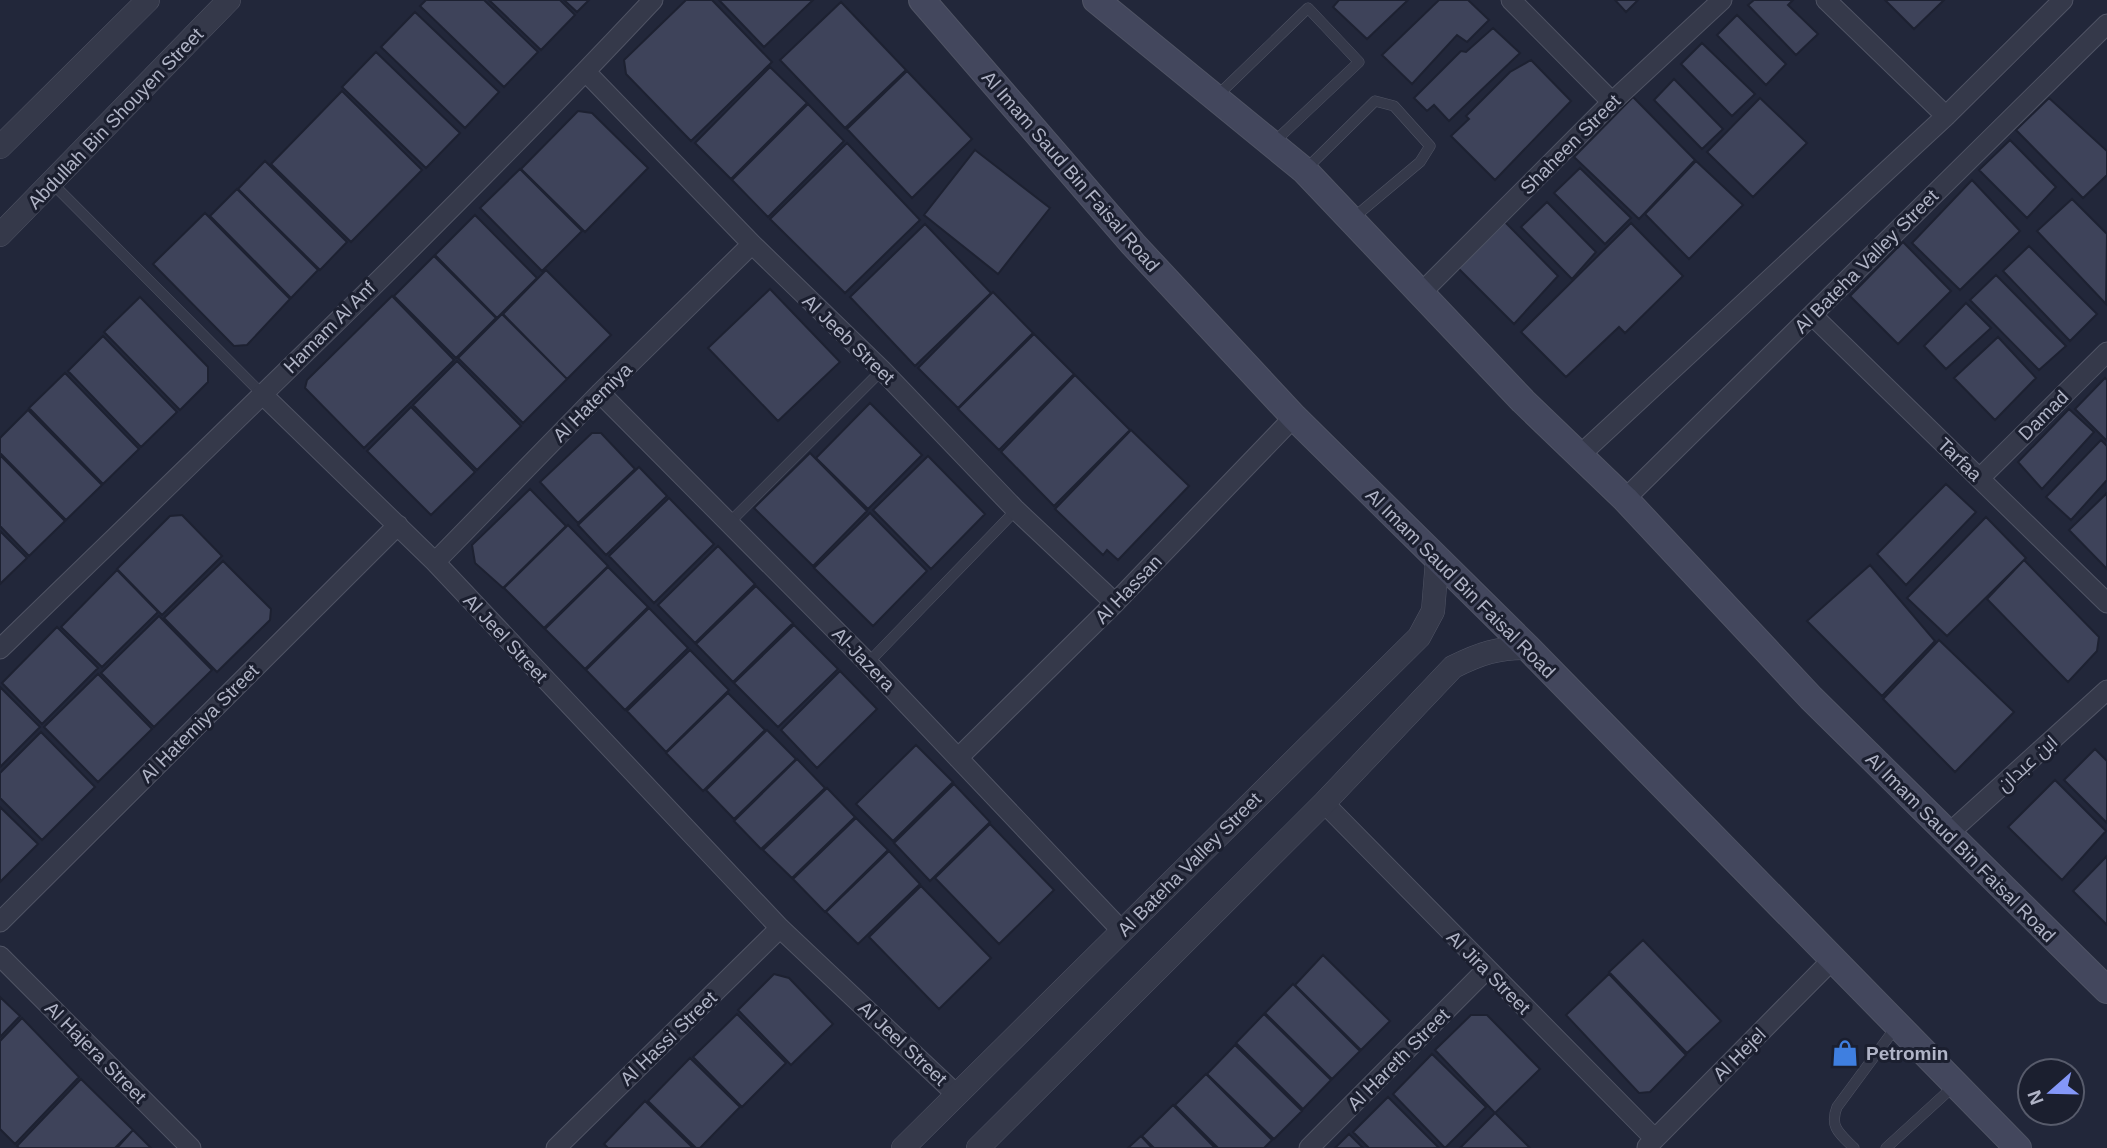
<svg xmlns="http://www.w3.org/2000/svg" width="2107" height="1148" font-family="Helvetica,Cairo,sans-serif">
	<rect width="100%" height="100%" fill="#22273a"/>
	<path fill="#3e435a" stroke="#1d2131" stroke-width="2" d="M426 0H484L538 52 504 87 420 6Z
		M489 0H560L575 15 541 50Z
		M564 0H589L577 12Z
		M686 0H712L772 62 691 141 626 74 624 60Z
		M719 0H813L764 47Z
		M1339 0H1408L1367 39 1333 7Z
		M1439 0H1468L1489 20 1467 42 1457 35 1412 84 1382 55Z
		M1615 0H1638L1626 12Z
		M1754 0H1793L1788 5 1818 34 1796 55 1748 5Z
		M1885 0H1944L1914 29Z
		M841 2 906 70 845 128 780 60Z
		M415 12 499 92 465 128 381 47Z
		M1737 15 1786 64 1766 85 1717 35Z
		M1493 28 1520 53 1449 121 1434 105 1427 111 1414 98 1461 51 1466 52Z
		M1702 43 1755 94 1732 116 1681 64Z
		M376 52 460 133 426 168 342 87Z
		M1531 60 1571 101 1495 180 1451 136 1469 119 1466 116 1510 72Z
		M770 67 807 103 731 179 695 143Z
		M907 71 972 139 912 198 847 129Z
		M1674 79 1723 129 1702 149 1654 100Z
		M342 91 422 170 351 242 271 164Z
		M1633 97 1695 160 1639 219 1574 157Z
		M1760 98 1807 143 1753 197 1707 152Z
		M2049 98 2107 151V175L2083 198 2016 130Z
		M808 104 844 141 768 217 732 180Z
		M578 111 592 113 648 168 585 232 521 169Z
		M2010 140 2056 187 2027 218 1979 170Z
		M847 143 920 220 845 293 770 219Z
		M975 150 1050 208 998 274 924 215Z
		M265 161 347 242 320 270 238 189Z
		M1696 161 1743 205 1689 259 1645 214Z
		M1580 168 1631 218 1605 244 1554 193Z
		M520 169 582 231 542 271 480 208Z
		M1972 180 2020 231 1960 290 1912 243Z
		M237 189 318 270 291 298 210 216Z
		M2072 199 2107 234 2106 304 2037 231Z
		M1547 202 1596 252 1572 279 1521 227Z
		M205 213 290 299 247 345 234 346 153 264Z
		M475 215 537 278 497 318 435 255Z
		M1505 222 1558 276 1514 324 1458 268Z
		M1631 223 1683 276 1625 333 1619 327 1566 377 1521 332Z
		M925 224 991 293 915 366 850 297Z
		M1903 242 1951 291 1898 344 1850 296Z
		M2029 246 2097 314 2070 341 2003 271Z
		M434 256 496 318 456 358 394 296Z
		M546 270 611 335 567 379 503 314Z
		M1996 275 2066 346 2039 370 1970 300Z
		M770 289 840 362 778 421 708 348Z
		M993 292 1033 333 958 408 918 368Z
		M392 296 454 360 364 448 305 388 307 380Z
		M140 297 208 367V382L180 410 104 332Z
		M1966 303 1991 328 1946 369 1924 346Z
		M502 314 567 379 523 423 458 358Z
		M1034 334 1074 374 999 450 958 409Z
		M103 336 177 412 141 447 68 371Z
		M1998 337 2036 378 1995 420 1954 378Z
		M457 361 521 426 477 470 413 405Z
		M65 373 139 449 103 484 29 408Z
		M1075 375 1130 430 1054 506 1001 452Z
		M2105 378 2107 380V441L2075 409Z
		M870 403 922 455 868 509 816 458Z
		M411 407 475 472 431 515 367 451Z
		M2069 409 2094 432 2042 489 2018 462Z
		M28 410 102 485 66 520 0 453V438Z
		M1131 430 1189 486 1118 560 1107 550 1103 555 1055 509Z
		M592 433H601L635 469 578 523 540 482Z
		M2101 440 2107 446V480L2071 520 2046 497Z
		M810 453 867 511 813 566 754 508Z
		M0 455 65 521 29 556 0 526Z
		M928 456 985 514 931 569 873 510Z
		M639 467 667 496 606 555 578 525Z
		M1946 484 1976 512 1906 585 1877 554Z
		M530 489 566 526 503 588 475 563 472 545Z
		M2107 493V569L2069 530Z
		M669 498 714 544 654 603 609 556Z
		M870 513 927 571 873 626 814 568Z
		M182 515 222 556 162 615 117 569 170 516Z
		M1986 517 2026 558 1947 636 1907 598Z
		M568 525 608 566 544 628 504 588Z
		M0 531 27 558 0 584Z
		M718 546 755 584 695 643 658 605Z
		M2024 560 2099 637 2097 651 2068 682 1987 599Z
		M223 561 271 609 270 620 217 672 164 618Z
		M1870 565 1935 641 1882 696 1807 621Z
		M608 567 648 607 585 669 545 629Z
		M117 570 158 612 102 667 61 627Z
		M756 586 793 623 733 682 696 644Z
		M649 608 688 648 625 710 586 670Z
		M159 616 212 670 154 727 101 673Z
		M794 625 838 669 778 727 734 683Z
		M57 627 98 668 42 724 2 683Z
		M1939 640 2014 712 1955 772 1883 699Z
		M690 650 729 690 666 752 627 711Z
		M840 671 877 709 817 768 781 730Z
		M98 674 152 729 98 782 44 727Z
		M0 687 40 727 0 767Z
		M728 693 765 730 703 791 666 753Z
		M767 730 796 759 734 819 706 790Z
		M41 732 95 787 42 840 0 798V773Z
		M916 745 953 782 893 841 856 804Z
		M2095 749 2107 761V823L2064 780Z
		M797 759 825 788 761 849 734 821Z
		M2055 780 2106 831 2062 880 2008 827Z
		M954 784 990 822 930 881 894 843Z
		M827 788 855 817 792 878 763 850Z
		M0 807 38 844 0 882Z
		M856 818 888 850 825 912 793 879Z
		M990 824 1054 890 999 944 935 878Z
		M889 851 920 884 858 944 826 912Z
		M2107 856V925L2073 891Z
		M921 886 991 958 939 1009 869 937Z
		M1643 940 1721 1021 1687 1053 1609 972Z
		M1323 955 1390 1021 1361 1050 1295 985Z
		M774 974 789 978 833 1024 791 1065 738 1010Z
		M1609 974 1686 1055 1650 1092 1639 1093 1566 1015Z
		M1293 984 1360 1051 1332 1079 1265 1013Z
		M0 997 20 1016 0 1037Z
		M737 1014 786 1063 742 1107 693 1057Z
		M1264 1014 1331 1080 1303 1109 1236 1043Z
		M1471 1015H1487L1540 1069 1495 1113 1435 1050Z
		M22 1018 79 1077 15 1144 0 1129V1041Z
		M1235 1045 1302 1111 1274 1139 1207 1074Z
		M1432 1054 1486 1107 1445 1148 1393 1094Z
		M690 1058 740 1107 700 1148H696L648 1101Z
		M1206 1074 1272 1140 1264 1148H1218L1175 1105Z
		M81 1079 133 1130 115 1148H19L17 1146Z
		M1388 1097 1439 1148H1369L1353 1132Z
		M645 1101 693 1148H608L604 1144Z
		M1173 1105 1215 1148H1154L1142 1136Z
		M1495 1113 1530 1148H1460Z
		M133 1130 151 1148H117Z
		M1349 1134 1363 1148H1335Z
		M1141 1136 1152 1148H1128Z"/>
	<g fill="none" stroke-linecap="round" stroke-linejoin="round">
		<defs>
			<path id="service" d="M1216 97 1308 8 1359 62 1273 143
				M1306 169 1375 101 1394 106 1430 146 1420 162 1352 219
				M53 184 262 394
				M729 523 882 370
				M868 663 1016 510
				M1854 1148C1840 1134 1829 1127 1837 1107L1896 1027
				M1886 1148 1955 1085"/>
			<path id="minor" d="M1511 0 1612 102
				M1826 0 1946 116
				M586 72 752 244 882 370 1016 510 1115 603
				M1422 292 1612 102 1722 0
				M1812 315 2107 603
				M600 393 868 663 1122 931
				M262 394 435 562 780 928 957 1095
				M1580 455 1946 116 2063 0
				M1980 478 2107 352
				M1625 499 2107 24
				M435 562 600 393 752 244
				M0 649C220 435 443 224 653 0
				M958 758 1115 603 1294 417
				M1324 803 1655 1139
				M1947 835 2107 690
				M0 922 398 525
				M0 956 191 1148
				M1647 1147 1831 961
				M556 1148 780 928
				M1309 1148 1486 970"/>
			<path id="tertiary" d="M0 147 148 0
				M0 235 229 0
				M903 1148 1419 637 1433 611 1437 561
				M978 1148 1324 803 1453 667C1479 654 1499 647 1528 648"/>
			<path id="secondary" d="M922 0 1133 244 1294 417 1528 648 2018 1148
				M1096 0 1305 171 1523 401 1625 499 1811 698 2107 990"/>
		</defs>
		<use href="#service" stroke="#505465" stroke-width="11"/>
		<use href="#minor" stroke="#505465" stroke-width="21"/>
		<use href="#tertiary" stroke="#505465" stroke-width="24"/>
		<use href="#secondary" stroke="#505465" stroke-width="28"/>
		<use href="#service" stroke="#35394a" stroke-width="10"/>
		<use href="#minor" stroke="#35394a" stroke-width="19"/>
		<use href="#tertiary" stroke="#35394a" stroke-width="23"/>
		<use href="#secondary" stroke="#43475d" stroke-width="26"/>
	</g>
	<defs>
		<symbol id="shop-bare" viewBox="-9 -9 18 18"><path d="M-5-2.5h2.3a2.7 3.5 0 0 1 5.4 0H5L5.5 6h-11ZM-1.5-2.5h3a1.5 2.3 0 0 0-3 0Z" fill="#3f7fe0" stroke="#1b1f2f" stroke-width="2.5" paint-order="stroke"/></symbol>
	</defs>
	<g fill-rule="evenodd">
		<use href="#shop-bare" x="1826" y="1034" width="38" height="38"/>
	</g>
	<g text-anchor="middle" stroke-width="6" stroke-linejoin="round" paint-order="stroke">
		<g font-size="19" fill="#b0b4c6" stroke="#1b1f2f">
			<text transform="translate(115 118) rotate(-46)" y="7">Abdullah Bin Shouyen Street</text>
			<text transform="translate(1570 144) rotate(-45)" y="7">Shaheen Street</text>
			<text transform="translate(1071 171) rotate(49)" y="7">Al Imam Saud Bin Faisal Road</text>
			<text transform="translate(1866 261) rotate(-45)" y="7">Al Bateha Valley Street</text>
			<text transform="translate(329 327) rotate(-45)" y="7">Hamam Al Anf</text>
			<text transform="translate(849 339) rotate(44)" y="7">Al Jeeb Street</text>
			<text transform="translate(592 402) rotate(-45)" y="7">Al Hatemiya</text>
			<text transform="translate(2043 415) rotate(-45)" y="7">Damad</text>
			<text transform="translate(1960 459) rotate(44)" y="7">Tarfaa</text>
			<text transform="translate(1461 583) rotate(45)" y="7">Al Imam Saud Bin Faisal Road</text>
			<text transform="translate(1128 589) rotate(-46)" y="7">Al Hassan</text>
			<text transform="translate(506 638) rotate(47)" y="7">Al Jeel Street</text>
			<text transform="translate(864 659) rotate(46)" y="7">Al-Jazera</text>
			<text transform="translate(199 723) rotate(-45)" y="7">Al Hatemiya Street</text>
			<text transform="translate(2027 763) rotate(-42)" y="7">ابن عبدان</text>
			<text transform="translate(1961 847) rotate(45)" y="7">Al Imam Saud Bin Faisal Road</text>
			<text transform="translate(1189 864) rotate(-45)" y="7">Al Bateha Valley Street</text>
			<text transform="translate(1489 972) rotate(45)" y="7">Al Jira Street</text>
			<text transform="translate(668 1038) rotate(-44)" y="7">Al Hassi Street</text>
			<text transform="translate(903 1043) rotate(43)" y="7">Al Jeel Street</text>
			<text transform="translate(96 1052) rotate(45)" y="7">Al Hajera Street</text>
			<text transform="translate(1739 1054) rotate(-45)" y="7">Al Hejel</text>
			<text transform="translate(1398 1059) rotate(-45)" y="7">Al Hareth Street</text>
		</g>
		<g font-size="19" font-weight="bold" fill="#b0b4c6" stroke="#1b1f2f" text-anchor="start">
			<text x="1866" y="1060">Petromin</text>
		</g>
	</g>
	<g transform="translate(2051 1092) rotate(250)"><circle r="33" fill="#1b1f2f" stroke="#575b6b" stroke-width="2"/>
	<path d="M0-5L12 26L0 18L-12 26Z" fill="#8497f8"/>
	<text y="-10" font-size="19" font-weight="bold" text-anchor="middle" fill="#b0b4c6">N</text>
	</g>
</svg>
